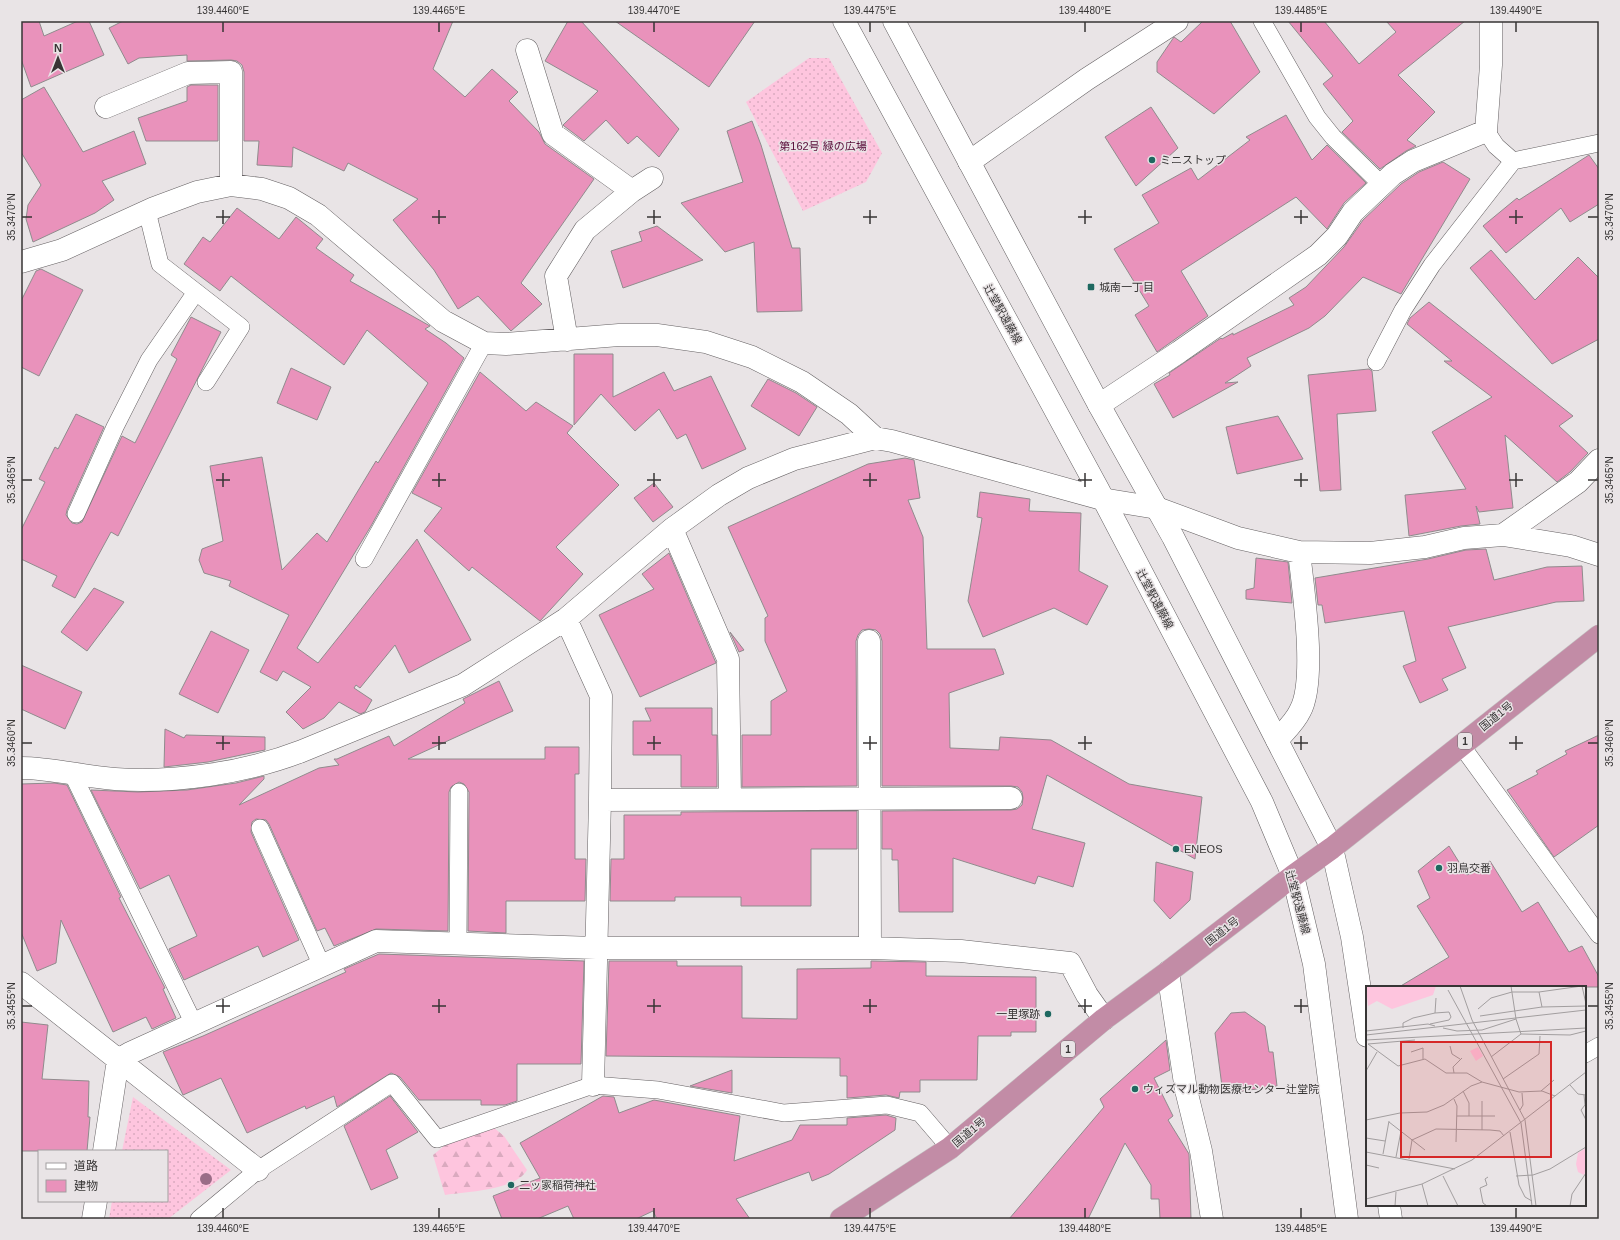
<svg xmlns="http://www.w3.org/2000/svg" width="1620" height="1240" font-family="Helvetica,'Noto Sans JP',sans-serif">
	<defs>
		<pattern id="grass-dots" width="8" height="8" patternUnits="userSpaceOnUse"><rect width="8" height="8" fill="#fec5de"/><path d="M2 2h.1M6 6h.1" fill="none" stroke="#daaabf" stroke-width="1.8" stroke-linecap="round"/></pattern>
		<pattern id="forest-firs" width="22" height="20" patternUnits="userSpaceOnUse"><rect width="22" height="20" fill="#fec5de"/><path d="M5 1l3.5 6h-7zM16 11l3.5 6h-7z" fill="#daaabf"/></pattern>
	</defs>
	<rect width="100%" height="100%" fill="#e9e4e6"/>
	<path fill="url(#grass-dots)" d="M809 58H829L882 153 866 182 803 211 746 102Z
		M133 1097 231 1170 168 1219H109L112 1201H167V1151H122Z"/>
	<path fill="url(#forest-firs)" d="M493 1127 504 1136 527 1170C516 1190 467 1192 445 1195L433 1155 449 1142Z"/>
	<path fill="#e992bb" stroke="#908b8d" d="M21 21H39L44 36 78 21H89L104 55 31 87 21 59Z
		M123 21H453L433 69 465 97 492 69 518 92 509 101 539 132 545 144 594 179 521 283 542 304 511 331 478 296 458 309 434 270 393 220 418 199 348 163 344 171 293 147 292 167 257 165 259 141H244V72L242 65 237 61 231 60 187 61V55L139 58 128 64 109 28Z
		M568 21H581L679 129 659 157 637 136 628 144 606 120 584 141 564 126 563 125 598 91 545 61Z
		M615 21H755L709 87Z
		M1203 21H1230L1260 72 1214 114 1157 72V62L1174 37 1181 42Z
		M1288 21H1324L1359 64 1396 32 1386 21H1465L1398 75 1435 112 1407 140 1416 146 1406 151 1380 169 1342 132 1353 121 1323 84 1333 76Z
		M191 85H218V141H146L138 118 187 101V87Z
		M44 87 83 152 134 131 146 164 102 181 114 200 95 213 33 242 26 219 28 205 41 185 21 152V100Z
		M1151 107 1178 148 1136 186 1105 137Z
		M1286 115 1312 160 1327 145 1366 183 1344 203 1327 229 1296 197 1181 271 1208 316 1157 352 1135 315 1149 306 1114 249 1159 223 1142 195 1191 168 1198 180 1250 140 1246 137Z
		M752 121 761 145 792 248H800L802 311 757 312 754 242 725 252 681 203 743 182 727 131Z
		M1589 155 1599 169V204L1570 222 1561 208 1506 253 1483 226 1517 198 1519 200Z
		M1443 162 1470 179 1401 294 1363 277 1325 316 1309 328 1247 358 1251 366 1225 383 1238 382 1173 418 1154 384 1170 375 1169 373 1221 338 1222 339 1233 333V335L1294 305 1289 298 1306 287 1344 247 1363 220 1401 184 1419 172Z
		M237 208 279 239 296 217 323 239 316 248 354 275 350 281 430 326 425 329 446 343 464 358 371 526 297 648 318 663 417 539 471 640 409 673 395 645 360 688 356 685 354 688 372 700 365 712 360 714 339 702 324 718 303 729 286 712 311 687 283 671 277 681 260 672 289 615 229 586 231 581 204 573 199 560 202 549 223 541 210 466 262 457 282 570 317 533 327 542 376 461 378 463 428 383 367 330 344 365 231 276 220 291 184 264 203 237 210 242Z
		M657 226 703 260 623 288 611 251 642 241 639 232Z
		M1491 250 1535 300 1578 257 1599 278V339L1552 364 1470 268Z
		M41 269 83 290 39 376 21 367V301L36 271Z
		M1429 302 1573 416 1559 426 1588 453 1570 472 1557 482 1505 435 1513 508 1479 512 1476 506 1480 524 1461 526 1409 536 1405 495 1466 489 1432 432 1492 397 1444 361H1452L1407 324 1410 318Z
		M191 317 221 332 118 536 111 532 75 598 52 586 57 576 21 559V530L45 482 39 479 55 447 58 449 76 414 104 427 67 510 66 515 72 523 77 524 82 522 122 436 135 443 177 359 171 355Z
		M574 354H613V397L664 372 674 391 711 376 746 449 702 469 686 434 677 439 659 409 635 431 601 394 574 425Z
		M291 368 331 387 317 420 277 403Z
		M1369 369 1372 371 1376 411 1337 414 1341 490 1320 491 1308 375Z
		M480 372 526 411 536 402 573 426 567 433 619 485 556 547 583 574 540 621 472 567 469 571 424 531 442 508 412 493Z
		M768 379 796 393 817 407 799 436 751 406Z
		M1278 416 1303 459 1237 474 1226 427Z
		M905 458 914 460 920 498 908 500 923 537 927 649H995L1004 674 949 693 950 748 999 750 1000 737 1051 740 1129 784 1202 797 1195 859 1047 775 1032 829 1085 843 1073 887 1038 876 1035 884 953 858V912H899L898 860H892V849H882V811L1011 810 1017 809 1022 805 1023 798 1022 792 1018 787 1011 786H882V641L880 634 876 630 869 629 862 630 858 635 856 641 857 786 742 787V735H771V701L787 691 765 641V618L768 616 728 527 868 464Z
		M654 483 673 507 653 522 634 498Z
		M980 492 1030 499 1029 511 1081 513 1079 571 1108 586 1087 625 1054 608 983 637 968 601 982 518 977 517Z
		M1486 549 1494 580 1547 567 1582 566 1584 601 1556 602 1448 627 1466 668 1442 679 1448 690 1420 703 1403 666 1416 661 1404 611 1325 623 1322 605H1318L1315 578 1428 559 1466 550Z
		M669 553 716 663 640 697 599 615 654 589 642 574Z
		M1256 558 1288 562 1292 603 1246 599V590L1254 588Z
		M94 588 124 602 87 651 61 632Z
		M211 631 249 650 218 713 179 694Z
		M730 632 744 650 739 652Z
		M21 665 82 692 65 729 21 709Z
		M499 681 513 711 408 759H545V747H579V774H575V859H586L585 901H506V933L468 931 469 792 464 784 459 782 451 787 449 792 448 931 376 929 334 946 325 928 317 931 269 824 266 820 256 819 252 822 251 832 299 940 263 957 258 946 184 980 169 949 197 936 169 875 140 889 91 790 138 792 187 790 236 783 264 776V779L239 805 319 768 339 765 334 759H337L389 736 394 746 465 703 463 699Z
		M645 708H712V735H717V787H681V755H633V721H651Z
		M165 729 184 738 186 735 265 737V750L208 762 164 767Z
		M1599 735V825L1554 857 1507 790 1538 774 1536 771 1567 754 1565 751Z
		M54 783 67 785 121 897 119 898 165 988 163 989 176 1018 152 1029 146 1017 113 1032 61 920 56 963 37 971 21 932V784Z
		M857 811V849H811V906H741V897H675V901H610L611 859H624V815H681V812Z
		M1449 846 1467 875 1490 861 1522 912 1538 902 1569 952 1582 946 1599 977V987H1399L1449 957 1417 906 1430 898 1418 871Z
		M1156 862 1193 872 1190 900 1170 919 1154 901Z
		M379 954 584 961 581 1064H517V1101L505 1105H481V1100H419L400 1077 391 1073 337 1107 334 1096 306 1109 305 1106 247 1133 221 1078 183 1095 163 1052 203 1036 346 972 344 969Z
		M609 961H677V966H742V1018L797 1019V969L871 968V961L926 962V976L1036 977V1032H1011V1036H978L977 1080H920V1092H900L899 1098 886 1095 847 1098V1076H840V1058L606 1056Z
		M1245 1012 1265 1026 1269 1052H1273L1277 1086 1223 1094 1215 1033 1231 1013Z
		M21 1022 48 1025 42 1079 89 1081 88 1117H90L87 1151H21Z
		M1166 1040 1170 1070 1154 1078 1173 1116 1168 1120 1189 1154 1191 1219H1160L1159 1199H1151V1185L1125 1143 1088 1219H1009L1104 1107 1100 1099Z
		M732 1070V1093L690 1086Z
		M390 1096 418 1132 386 1150 398 1178 371 1190 344 1126Z
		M603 1096 614 1097 619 1113 654 1100 740 1116 734 1161 792 1140 800 1125H847V1118L886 1115 896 1118 895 1130 829 1174 812 1181 809 1172 736 1199 750 1219H657L653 1211 636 1219H574L568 1206 537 1219H502L493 1196 540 1178 520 1143Z"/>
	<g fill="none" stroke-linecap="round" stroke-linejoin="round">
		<defs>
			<path id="service" d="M1262 21 1317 117 1333 137 1382 185
				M1513 161 1599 143
				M147 211 160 264 241 327 206 382
				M1376 362 1403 310 1432 265 1513 161 1496 146 1486 131
				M76 514 115 427 149 360 196 292
				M364 559 484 343
				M1461 745 1599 935
				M73 775 194 1024
				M260 828 322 966
				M458 943 459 792
				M1585 1054 1599 1046
				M199 1219 258 1170 392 1083 437 1139 593 1085 658 1090 784 1113 887 1105 920 1113 950 1148"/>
			<path id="minor" d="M527 50 553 134 632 191
				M106 107 188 73 231 72V185
				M969 162 1087 79 1177 21
				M21 262 62 250 154 208 197 192 231 185 262 189 289 198 318 215 443 321 484 343 506 344 619 335H657L706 342 752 357 802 382 849 414 875 438
				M567 340 556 276 585 230 632 191 652 178
				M1099 405 1179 352 1318 255 1337 236 1353 212 1393 174 1413 161 1486 131 1491 65V21
				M672 529 728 659 730 799
				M1503 535 1578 482 1599 460
				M566 619 601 696 600 800 593 1085
				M869 641 870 948
				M1277 740C1285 731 1295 722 1300 711 1317 681 1303 588 1299 552
				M21 768C52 768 84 777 115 779 176 783 245 773 302 751L463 685 566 619 672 529 719 495 748 478 794 459 875 438 892 441 1102 499 1157 508 1238 538 1299 552 1370 553 1425 547 1464 538 1503 535 1571 546 1599 555
				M600 800 1011 798
				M1168 972 1186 1090 1201 1151 1212 1219
				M21 983 258 1170
				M104 1151 118 1060 130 1053 376 941 596 948H870L961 951 1070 963 1087 995 1104 1019
				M93 1219 96 1201"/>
			<path id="tertiary" d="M844 21 1098 489 1262 802 1293 876 1314 964 1347 1219
				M894 21 1099 405 1173 537 1332 848 1352 937 1367 1036
				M1389 1205 1391 1219"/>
			<path id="trunk" d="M841 1219 950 1148 1104 1019 1168 972 1293 876 1332 848 1599 636"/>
		</defs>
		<use href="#service" stroke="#656163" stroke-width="18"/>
		<use href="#minor" stroke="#656163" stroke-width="23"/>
		<use href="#tertiary" stroke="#656163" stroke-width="23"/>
		<use href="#trunk" stroke="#c3c2c2" stroke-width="23"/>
		<use href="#service" stroke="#fff" stroke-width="17"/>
		<use href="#minor" stroke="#fff" stroke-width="22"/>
		<use href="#tertiary" stroke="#fff" stroke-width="22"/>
		<use href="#trunk" stroke="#c28ca6" stroke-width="22"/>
	</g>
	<circle fill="#9a6d87" cx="206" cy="1179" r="6"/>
	<path fill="none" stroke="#373535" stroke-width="1.5" d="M223 22V32M439 22V32M654 22V32M870 22V32M1085 22V32M1301 22V32M1516 22V32M223 210V224M439 210V224M654 210V224M870 210V224M1085 210V224M1301 210V224M1516 210V224M22 217H32M216 217H230M432 217H446M647 217H661M863 217H877M1078 217H1092M1294 217H1308M1509 217H1523M1588 217H1598M223 473V487M439 473V487M654 473V487M870 473V487M1085 473V487M1301 473V487M1516 473V487M22 480H32M216 480H230M432 480H446M647 480H661M863 480H877M1078 480H1092M1294 480H1308M1509 480H1523M1588 480H1598M223 736V750M439 736V750M654 736V750M870 736V750M1085 736V750M1301 736V750M1516 736V750M22 743H32M216 743H230M432 743H446M647 743H661M863 743H877M1078 743H1092M1294 743H1308M1509 743H1523M1588 743H1598M223 999V1013M439 999V1013M654 999V1013M870 999V1013M1085 999V1013M1301 999V1013M22 1006H32M216 1006H230M432 1006H446M647 1006H661M863 1006H877M1078 1006H1092M1294 1006H1308M1588 1006H1598M223 1208V1218M439 1208V1218M654 1208V1218M870 1208V1218M1085 1208V1218M1301 1208V1218M1516 1208V1218"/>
	<g fill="#1e6860" stroke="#e9e4e6" stroke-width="1.5">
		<circle cx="1152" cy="160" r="4"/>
		<rect x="1087" y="283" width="8" height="8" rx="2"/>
		<circle cx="1176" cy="849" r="4"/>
		<circle cx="1439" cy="868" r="4"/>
		<circle cx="1048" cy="1014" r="4"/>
		<circle cx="1135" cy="1089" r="4"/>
		<circle cx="511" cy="1185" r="4"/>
	</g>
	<g text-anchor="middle" stroke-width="3" stroke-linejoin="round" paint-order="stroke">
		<g fill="#e9e4e6" stroke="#6c6a6a" stroke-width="1">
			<rect x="1458" y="733" width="14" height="16" rx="3"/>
			<rect x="1061" y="1041" width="14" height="16" rx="3"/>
		</g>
		<g font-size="10" font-weight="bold" fill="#373535">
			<text x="1465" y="745">1</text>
			<text x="1068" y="1053">1</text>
		</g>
		<g font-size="11" fill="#590c39" stroke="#e9e4e6">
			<text x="823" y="150">第162号 緑の広場</text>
		</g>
		<g font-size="11" fill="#373535" stroke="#e9e4e6" text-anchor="start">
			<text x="1160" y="164">ミニストップ</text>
			<text x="1099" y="291">城南一丁目</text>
			<text x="1184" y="853">ENEOS</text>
			<text x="1447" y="872">羽鳥交番</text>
			<text x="1040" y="1018" text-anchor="end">一里塚跡</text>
			<text x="1143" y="1093">ウィズマル動物医療センター辻堂院</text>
			<text x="519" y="1189">二ッ家稲荷神社</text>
		</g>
		<g font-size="11" fill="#373535" stroke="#e9e4e6">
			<text transform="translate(1003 314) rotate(61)" y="4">辻堂駅遠藤線</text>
			<text transform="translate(1155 599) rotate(62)" y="4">辻堂駅遠藤線</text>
			<text transform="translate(1496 716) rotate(-39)" y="4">国道1号</text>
			<text transform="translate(1298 902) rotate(75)" y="4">辻堂駅遠藤線</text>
			<text transform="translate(1222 931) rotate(-38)" y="4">国道1号</text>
			<text transform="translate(969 1132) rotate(-40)" y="4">国道1号</text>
		</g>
	</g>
	<g transform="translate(1366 986)">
		<rect width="220" height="220" fill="#e9e4e6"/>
		<path d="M112 61 117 70 110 75 104 65Z" fill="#fec5de"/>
		<path d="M0 0H70L67 9 26 23 11 15 2 20Z" fill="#fec5de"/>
		<path d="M220 162V184L218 189 212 186 210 178 212 167Z" fill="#fec5de"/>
		<path fill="none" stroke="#a29e9f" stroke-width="1" d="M94 0 106 34 159 134 170 220M216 0 220 18M82 4 155 137 166 220M173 6 176 21M112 23 125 12 146 6H173L216 0M114 30 176 21 220 20M150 33 155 48 204 49 220 45M64 38 83 34 85 31 83 26 69 27M37 42V37L47 32 69 27 70 12M77 42 91 45 116 44 150 33 145 0M0 45 62 38 69 40M0 49 220 24M0 54 220 42M2 58 32 80 59 73 80 87H101L116 96M2 58 49 54M84 60 86 68 94 73M45 66 57 62V73M125 71 155 48M0 85 11 66M88 87 87 81 96 72M137 93 173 68 174 50M204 99 212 108 220 109M97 105 103 117V130M175 105 188 94M218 109 219 119 215 124 220 134M88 113 91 120 90 156M116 115V144M154 124 157 119 156 107M91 130H129M0 134 34 127 61 126 78 119 105 100 116 96 153 106 176 105 189 110M23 136 59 164M144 146 153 199 159 211 166 215M0 152 19 155M0 166 89 183M17 168 23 135M30 171 35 145M43 173 46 154 70 143 124 144 134 145 138 150M0 179 13 182M77 190 92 220M150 190 167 189 184 183 220 161M56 198 62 220M0 213 56 198 106 174 220 86M29 220 30 206M121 220 117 217 114 202 121 199 119 193 122 191M204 220 206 208 220 187"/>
		<path fill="#d62828" fill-opacity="0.15" stroke="#d62828" stroke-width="2" d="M35 56H185V171H35Z"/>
		<rect width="220" height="220" fill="none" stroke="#373535" stroke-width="2"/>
	</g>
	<rect width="1620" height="1240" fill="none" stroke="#e9e4e6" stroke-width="44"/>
	<rect x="38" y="1150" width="130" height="52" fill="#e9e4e6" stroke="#a29e9f"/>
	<rect x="46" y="1163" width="20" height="6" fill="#ffffff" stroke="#a29e9f"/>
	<text x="74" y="1170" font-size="12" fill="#373535">道路</text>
	<rect x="46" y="1180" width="20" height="12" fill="#e992bb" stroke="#a29e9f"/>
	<text x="74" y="1190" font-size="12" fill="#373535">建物</text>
	<g transform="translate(58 58)" stroke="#e9e4e6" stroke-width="3" paint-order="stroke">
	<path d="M0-3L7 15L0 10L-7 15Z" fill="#373535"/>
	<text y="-6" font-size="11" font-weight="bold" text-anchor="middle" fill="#373535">N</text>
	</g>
	<rect x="22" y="22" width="1576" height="1196" fill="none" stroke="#373535" stroke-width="1.5"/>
	<g font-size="10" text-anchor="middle" fill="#373535">
		<text x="223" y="14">139.4460°E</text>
		<text x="439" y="14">139.4465°E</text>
		<text x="654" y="14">139.4470°E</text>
		<text x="870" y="14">139.4475°E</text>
		<text x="1085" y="14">139.4480°E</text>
		<text x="1301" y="14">139.4485°E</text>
		<text x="1516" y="14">139.4490°E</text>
		<text transform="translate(11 217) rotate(-90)" y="4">35.3470°N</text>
		<text transform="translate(1609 217) rotate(-90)" y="4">35.3470°N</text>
		<text transform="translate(11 480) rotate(-90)" y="4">35.3465°N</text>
		<text transform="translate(1609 480) rotate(-90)" y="4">35.3465°N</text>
		<text transform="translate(11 743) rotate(-90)" y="4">35.3460°N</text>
		<text transform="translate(1609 743) rotate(-90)" y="4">35.3460°N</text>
		<text transform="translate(11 1006) rotate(-90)" y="4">35.3455°N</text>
		<text transform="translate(1609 1006) rotate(-90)" y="4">35.3455°N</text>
		<text x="223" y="1232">139.4460°E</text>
		<text x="439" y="1232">139.4465°E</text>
		<text x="654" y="1232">139.4470°E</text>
		<text x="870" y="1232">139.4475°E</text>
		<text x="1085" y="1232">139.4480°E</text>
		<text x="1301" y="1232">139.4485°E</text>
		<text x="1516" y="1232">139.4490°E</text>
	</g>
</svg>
